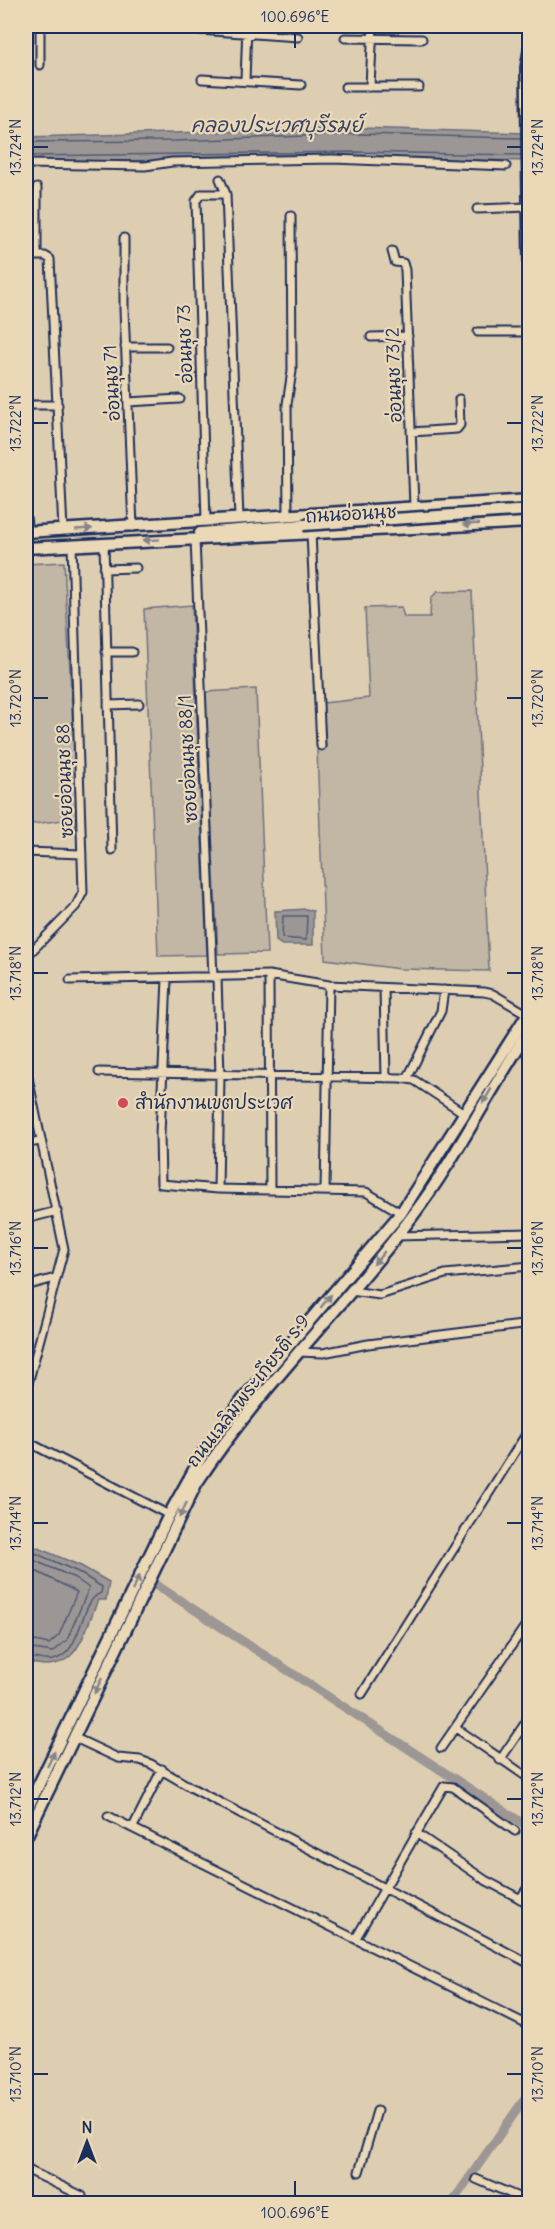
<svg xmlns="http://www.w3.org/2000/svg" width="555" height="2229" font-family="Delius,'Playpen Sans Thai',sans-serif">
	<rect width="100%" height="100%" fill="#deceb1"/>
	<filter id="ink" filterUnits="userSpaceOnUse"><feTurbulence type="fractalNoise" baseFrequency=".0167" numOctaves="2"/><feDisplacementMap in="SourceGraphic" scale="12" xChannelSelector="R" yChannelSelector="G"/><feConvolveMatrix kernelMatrix="1 2 1 2 8 2 1 2 1" color-interpolation-filters="sRGB"/></filter>
	<g filter="url(#ink)">
		<path fill="#c2b6a4" stroke="#6e7281" stroke-width="1.5" d="M64 562 78 818 26 825V564Z
			M472 591 489 971 400 969 325 959 317 750 326 748 323 703 369 698 365 608 401 607 404 617H430L431 598 437 592Z
			M192 605 207 955 158 956 144 609Z
			M256 689 267 953 218 954 205 692Z"/>
		<path fill="#9c9795" stroke="#686d7f" stroke-width="1.5" d="M360 128 529 133 530 161 355 158 26 162V137Z
			M306 909 313 911V945H282L276 941 275 911Z
			M26 1543 81 1566 109 1582 106 1600H98C82 1638 76 1678 26 1661Z"/>
		<g fill="none" stroke-linecap="round" stroke-linejoin="round">
			<path stroke="#4f5974" stroke-width="1.5" d="M26 142 175 141 360 134 521 138
				M26 156 355 152 521 155
				M283 916H307L306 940 282 938Z
				M26 1549 78 1572 102 1587 101 1593C78 1601 84 1653 53 1660 43 1662 35 1657 26 1656
				M26 1557 75 1578 89 1588 67 1640 53 1652 26 1648
				M26 1566 77 1592 59 1635 49 1644 26 1639"/>
			<path stroke="#9c9795" stroke-width="9" d="M158 1586 530 1828
				M451 2204 530 2091"/>
			<defs>
				<path id="minor" d="M199 30 298 37
					M345 38 422 39
					M40 65V26
					M202 79 301 85
					M245 80 247 26
					M370 86 373 26
					M345 87H419
					M26 164 145 166 172 162 333 159 506 166
					M220 179 226 194 239 518
					M37 188V255
					M477 209 528 207
					M124 238V309L133 527
					M392 251 395 262 403 263 405 270 414 506
					M26 256H45L50 259 63 530
					M478 332H530
					M371 337 408 336
					M125 347H167
					M128 402 180 399
					M28 405H58
					M411 432 457 429 460 425 459 399
					M288 514 287 404 292 371 291 216
					M26 517 28 531
					M206 520 196 201 201 194H226
					M311 533 321 746
					M195 539 213 977
					M104 543 112 850
					M104 569 136 568
					M106 652H132
					M108 705 139 704
					M26 852 82 854
					M26 957 76 906 83 892 72 545
					M269 975 270 1188
					M217 977 220 1076 218 1189
					M167 979 160 1134 161 1184 218 1189 366 1192 401 1213
					M70 980 269 975 329 985 484 992 493 994 527 1014
					M384 988 386 1078
					M26 1068 64 1249 26 1391
					M99 1072 401 1078 414 1080 464 1113
					M407 1079 441 1011 444 990
					M26 1144 39 1141
					M325 1190 329 985
					M26 1219 57 1211
					M396 1236 530 1233
					M26 1286 55 1278
					M351 1291 380 1295 445 1274 530 1266
					M298 1352 323 1353 368 1344 530 1324
					M26 1441 169 1515
					M362 1694 530 1428
					M456 1728 530 1779
					M73 1737 118 1758 140 1760 151 1764 192 1788 530 1964
					M441 1748 530 1619
					M500 1760 530 1716
					M108 1816 530 2026
					M133 1827 162 1769
					M416 1833 485 1880 530 1904
					M520 1899 530 1884
					M356 1938 444 1786 453 1787 515 1831
					M26 2169 82 2196
					M359 2172 377 2111
					M476 2179 530 2202"/>
				<path id="tertiary" d="M530 45 526 68 530 329"/>
				<path id="secondary" d="M26 1811 169 1515 205 1450 244 1398 401 1213 530 1010
					M26 1837 196 1484C258 1389 342 1309 411 1218 456 1159 489 1091 530 1029"/>
				<path id="primary" d="M26 532 530 500
					M200 533 303 525
					M26 548 530 522"/>
			</defs>
			<use href="#minor" stroke="#1b2f5e" stroke-width="11"/>
			<use href="#tertiary" stroke="#1b2f5e" stroke-width="14"/>
			<use href="#secondary" stroke="#1b2f5e" stroke-width="15"/>
			<use href="#primary" stroke="#1b2f5e" stroke-width="15"/>
			<use href="#minor" stroke="#ebd8b6" stroke-width="7"/>
			<use href="#tertiary" stroke="#ebd8b6" stroke-width="9"/>
			<use href="#secondary" stroke="#ebd8b6" stroke-width="10"/>
			<use href="#primary" stroke="#ebd8b6" stroke-width="10"/>
			<defs>
				<path id="primary-bridge" d="M303 525 530 510"/>
			</defs>
			<use href="#primary-bridge" stroke="#1b2f5e" stroke-width="15" stroke-linecap="butt"/>
			<use href="#primary-bridge" stroke="#ebd8b6" stroke-width="10"/>
		</g>
		<defs><path id="oneway-solid" d="M-6-.8H1V-3.2L6.5 0L1 3.2V.8H-6Z" transform="scale(1.5)"/></defs>
		<g fill="#83848a">
			<use href="#oneway-solid" transform="translate(471 524) rotate(178)"/>
			<use href="#oneway-solid" transform="translate(84 529) rotate(-3)"/>
			<use href="#oneway-solid" transform="translate(151 540) rotate(176)"/>
			<use href="#oneway-solid" transform="translate(487 1096) rotate(121)"/>
			<use href="#oneway-solid" transform="translate(379 1258) rotate(130)"/>
			<use href="#oneway-solid" transform="translate(326 1301) rotate(-51)"/>
			<use href="#oneway-solid" transform="translate(183 1510) rotate(116)"/>
			<use href="#oneway-solid" transform="translate(136 1583) rotate(-64)"/>
			<use href="#oneway-solid" transform="translate(98 1686) rotate(116)"/>
			<use href="#oneway-solid" transform="translate(51 1759) rotate(-64)"/>
		</g>
	</g>
	<path fill="none" stroke="#1b2f5e" stroke-width="2" d="M295 33V48M33 147H48M507 147H522M33 423H48M507 423H522M33 698H48M507 698H522M33 973H48M507 973H522M33 1248H48M507 1248H522M33 1523H48M507 1523H522M33 1799H48M507 1799H522M33 2074H48M507 2074H522M295 2181V2196"/>
	<circle fill="#d1495b" stroke="#ebd8b6" stroke-width="2" cx="123" cy="1103" r="6"/>
	<g text-anchor="middle" stroke-width="4.5" stroke-linejoin="round" paint-order="stroke">
		<g font-size="18" fill="#1b2f5e" stroke="#ebd8b6">
			<text transform="translate(185 344) rotate(-92)" y="6">อ่อนนุช 73</text>
			<text transform="translate(394 375) rotate(-92)" y="6">อ่อนนุช 73/2</text>
			<text transform="translate(112 383) rotate(-93)" y="6">อ่อนนุช 71</text>
			<text transform="translate(351 514) rotate(-3)" y="6">ถนนอ่อนนุช</text>
			<text transform="translate(188 759) rotate(-93)" y="6">ซอยอ่อนนุช 88/1</text>
			<text transform="translate(65 781) rotate(-92)" y="6">ซอยอ่อนนุช 88</text>
			<text transform="translate(248 1391) rotate(-52)" y="6">ถนนเฉลิมพระเกียรติ ร.9</text>
		</g>
		<g font-size="18" fill="#1b2f5e" stroke="#ebd8b6" text-anchor="start">
			<text x="135" y="1109">สำนักงานเขตประเวศ</text>
		</g>
		<g font-size="20" font-style="italic" fill="#354469" stroke="#ebd8b6">
			<text x="277" y="132">คลองประเวศบุรีรมย์</text>
		</g>
	</g>
	<rect width="555" height="2229" fill="none" stroke="#ebd8b6" stroke-width="66"/>
	<g transform="translate(87 2142)" stroke="#ebd8b6" stroke-width="4.5" paint-order="stroke">
	<path d="M0-4.5L10 22L0 15L-10 22Z" fill="#1b2f5e"/>
	<text y="-9" font-size="16" font-weight="bold" text-anchor="middle" fill="#1b2f5e">N</text>
	</g>
	<rect x="33" y="33" width="489" height="2163" fill="none" stroke="#1b2f5e" stroke-width="2"/>
	<g font-size="15" text-anchor="middle" fill="#1b2f5e">
		<text x="295" y="22">100.696°E</text>
		<text transform="translate(16 147) rotate(-90)" y="5">13.724°N</text>
		<text transform="translate(538 147) rotate(-90)" y="5">13.724°N</text>
		<text transform="translate(16 423) rotate(-90)" y="5">13.722°N</text>
		<text transform="translate(538 423) rotate(-90)" y="5">13.722°N</text>
		<text transform="translate(16 698) rotate(-90)" y="5">13.720°N</text>
		<text transform="translate(538 698) rotate(-90)" y="5">13.720°N</text>
		<text transform="translate(16 973) rotate(-90)" y="5">13.718°N</text>
		<text transform="translate(538 973) rotate(-90)" y="5">13.718°N</text>
		<text transform="translate(16 1248) rotate(-90)" y="5">13.716°N</text>
		<text transform="translate(538 1248) rotate(-90)" y="5">13.716°N</text>
		<text transform="translate(16 1523) rotate(-90)" y="5">13.714°N</text>
		<text transform="translate(538 1523) rotate(-90)" y="5">13.714°N</text>
		<text transform="translate(16 1799) rotate(-90)" y="5">13.712°N</text>
		<text transform="translate(538 1799) rotate(-90)" y="5">13.712°N</text>
		<text transform="translate(16 2074) rotate(-90)" y="5">13.710°N</text>
		<text transform="translate(538 2074) rotate(-90)" y="5">13.710°N</text>
		<text x="295" y="2218">100.696°E</text>
	</g>
</svg>
